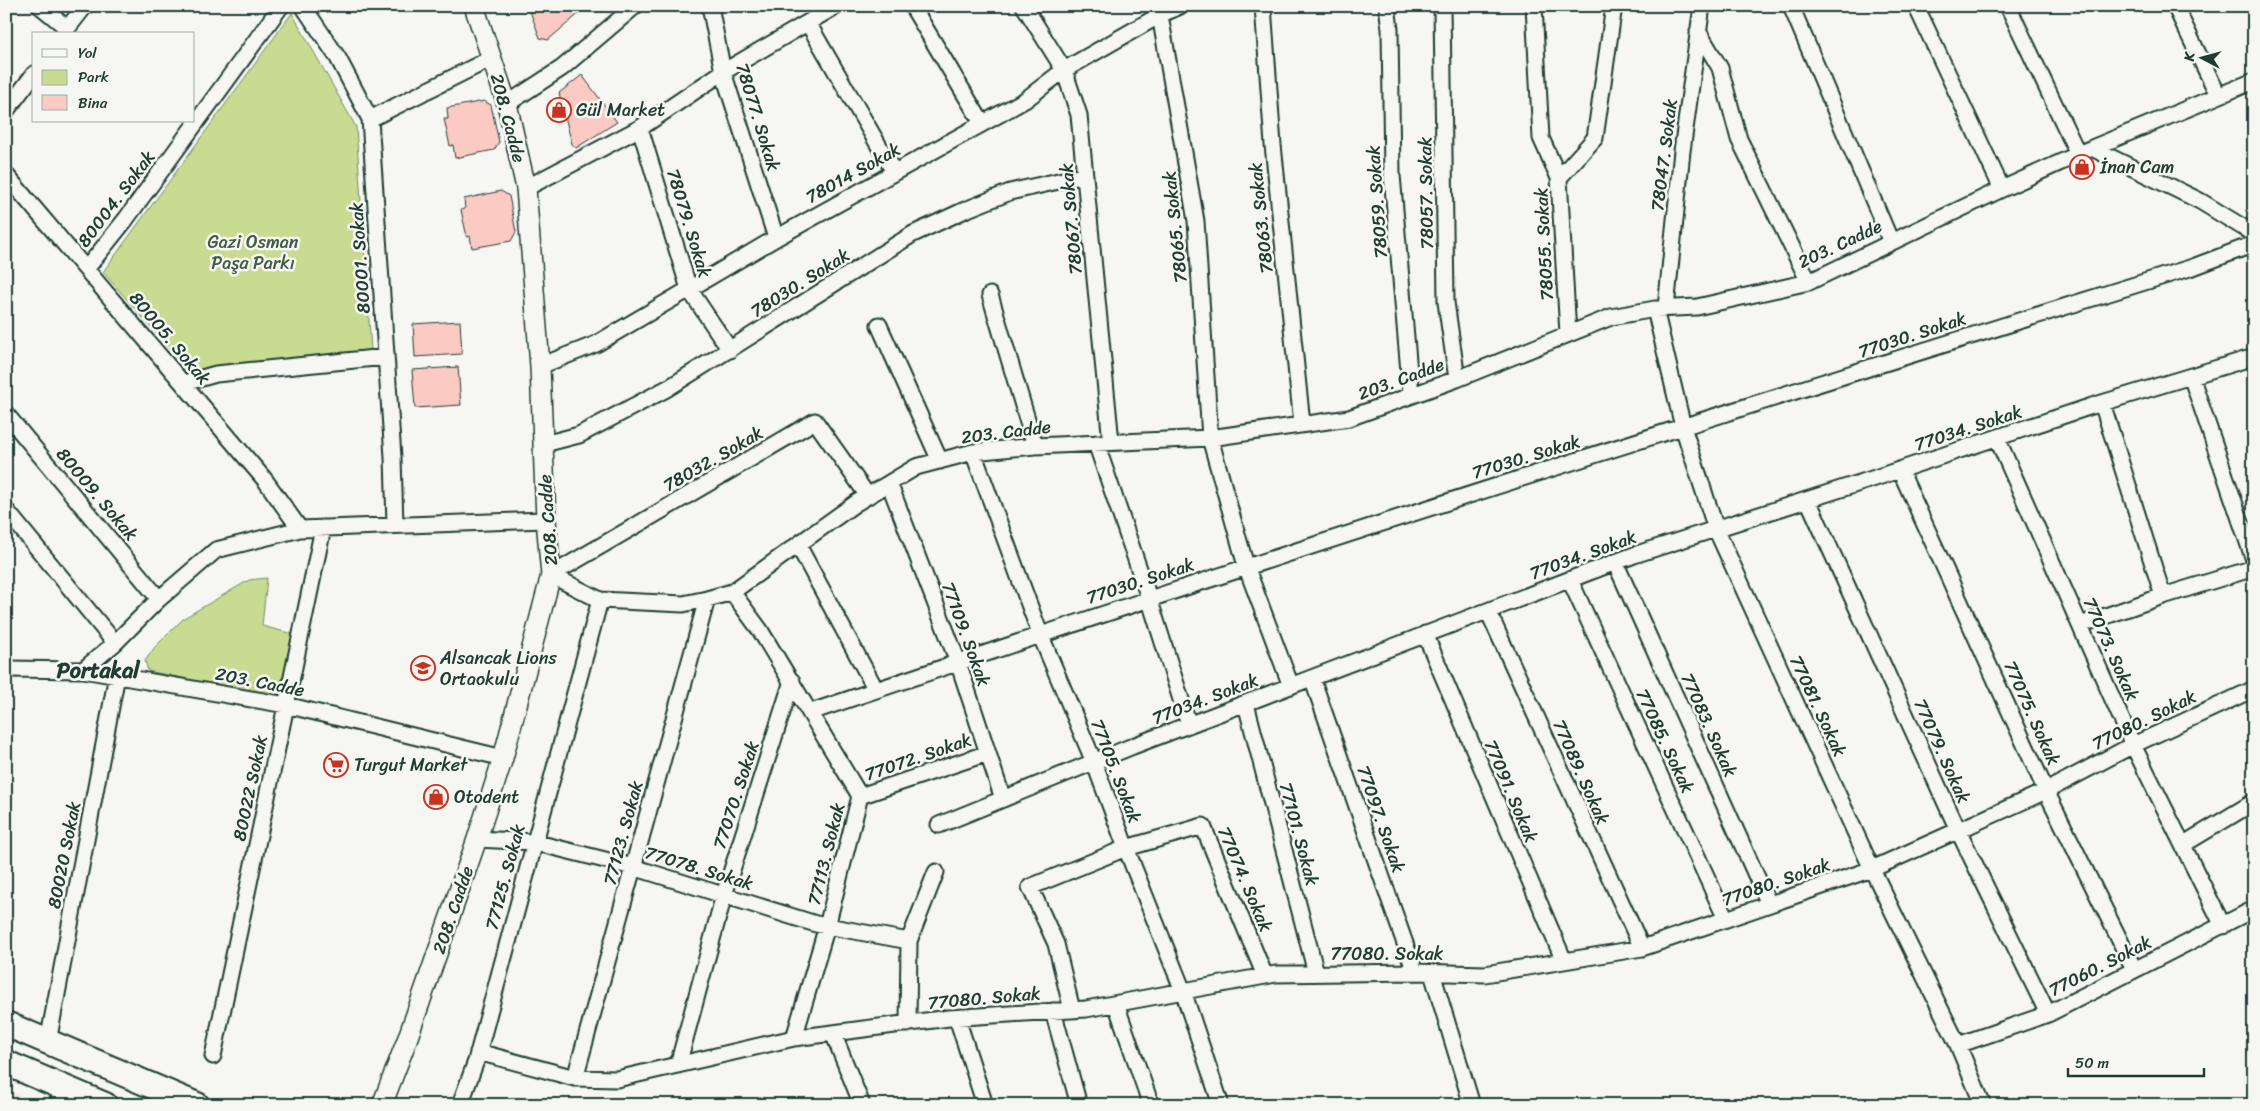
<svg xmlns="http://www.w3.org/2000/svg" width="2260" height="1111" font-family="Sriracha,sans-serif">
	<rect width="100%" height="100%" fill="#f6f6f2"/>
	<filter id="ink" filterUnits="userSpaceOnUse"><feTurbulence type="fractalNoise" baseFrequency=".02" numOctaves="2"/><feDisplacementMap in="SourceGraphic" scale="10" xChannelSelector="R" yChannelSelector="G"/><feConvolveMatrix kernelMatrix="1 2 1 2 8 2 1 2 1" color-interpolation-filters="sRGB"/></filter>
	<g filter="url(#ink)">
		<path fill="#f7e9e4" d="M6 1089 31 1100 29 1105H6Z"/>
		<path fill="#c7dc91" stroke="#738c62" d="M292 13 356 127 371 350 189 371 103 272Z
			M267 578 262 626 293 634 282 698 148 671 145 661 154 648 184 618 249 580Z"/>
		<path fill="#facac3" stroke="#1f3d34" d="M528 6H588L548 40 540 38Z
			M582 75 617 122 576 148 572 144 559 93Z
			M484 101 491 105 499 142 494 150 455 158 453 145 450 146 444 119H448L447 108Z
			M501 191 509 196 516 232 511 241 472 248 470 236 467 237 461 210 465 209 464 199Z
			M460 321 462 354 415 357 413 324Z
			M458 367 461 405 415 408 412 370Z"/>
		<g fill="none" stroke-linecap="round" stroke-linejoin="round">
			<defs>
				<path id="minor" d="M40 6 67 28
					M303 6 338 58 370 119 393 457 395 525
					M710 6 723 72 776 238
					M912 6 982 123
					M1024 6 1064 70 1079 115 1111 442
					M1263 6 1273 145 1302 424
					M1387 6 1390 29 1392 175 1411 395
					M1442 6 1446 302 1457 379
					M1534 6 1541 138 1559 178 1568 334
					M1791 6 1891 242
					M1916 6 2002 189
					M2008 6 2078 154
					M2175 6 2218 95
					M1160 15 1196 221 1210 438 1246 566 1291 686
					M808 23 894 172
					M1698 31 1720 68 1739 139 1809 282
					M63 34 85 6
					M507 104 562 68 635 6
					M6 111 34 74
					M370 119 492 58
					M640 128 689 289 730 350
					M2092 148 2200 201 2254 234
					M6 175 265 480 300 529
					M1559 178 1595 138 1614 6
					M526 188 640 128 723 72 836 6
					M87 268 126 219 281 6
					M990 295 1035 446
					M1666 308 1682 151 1702 6
					M1655 309 1683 427 1716 529 1872 869 1958 1045 1983 1105
					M879 325 940 461
					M540 366 596 344 776 238 1025 100 1064 70 1160 15 1180 6
					M2191 376 2254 560
					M184 383 216 374 385 357
					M2102 403 2163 596
					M6 414 159 599
					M1997 438 2133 745 2223 926
					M1096 443 1149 598 1189 725
					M544 444 579 435 668 388 913 234 965 210 1010 192 1085 175
					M973 452 1040 634 1094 762 1126 848 1183 991 1221 1105
					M1900 470 2046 791 2134 969
					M889 483 958 662 1003 799
					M1808 500 1958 830 2048 1014
					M6 510 115 643
					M798 545 876 690
					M1615 562 1769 904
					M551 575 600 600 683 604 707 599 732 592 856 503 916 467 973 452 1035 446 1210 438 1349 418 1457 379 1611 317 1655 309 1697 307 1809 282 2002 189 2092 148 2254 81
					M551 575 815 421 868 496
					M1570 580 1726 919
					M732 592 760 630 860 796 827 926 794 1038
					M1488 611 1642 948
					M2080 625 2163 596 2254 568
					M1425 634 1564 961
					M6 669 83 670 286 705 503 758
					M83 670 115 643 159 599 216 550 300 529 546 520
					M1312 678 1415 972
					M1246 704 1316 973
					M811 712C1269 557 1730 410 2193 267L2254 244
					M860 796 988 753
					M939 825 1133 746 1634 555 1869 480 2092 406 2254 357
					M477 839 533 842 633 867 816 924 909 941
					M2184 844 2254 802
					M1432 973 1472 1105
					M1116 1004 1151 1105
					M1072 1010 1056 944 1030 887 1126 848 1203 826 1265 976
					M1053 1011 1079 1105
					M957 1018 985 1105
					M908 1024 909 941 936 872
					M833 1033 862 1105
					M48 1042 117 675
					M1958 1045 2048 1014 2254 909
					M478 1052 575 1078 617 1079 794 1038 949 1018 1086 1009 1276 974 1415 972 1485 974 1642 948 1872 869 2046 791 2133 745 2254 689
					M213 1056 323 528
					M678 1065 724 895 792 681
					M575 1078 707 599
					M58 1105 62 1087
					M460 1105 476 1061 600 600"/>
				<path id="tertiary" d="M382 1105 407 1040 477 839 503 758 551 575 546 520 540 366 526 188 507 104 474 6"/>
				<path id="primary" d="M6 1024 197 1105
					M6 1063 105 1105"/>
			</defs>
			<use href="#minor" stroke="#1f3d34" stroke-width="19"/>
			<use href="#tertiary" stroke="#1f3d34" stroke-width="22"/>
			<use href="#primary" stroke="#1f3d34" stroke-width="28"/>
			<use href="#minor" stroke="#f6f6f2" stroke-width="15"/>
			<use href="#tertiary" stroke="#f6f6f2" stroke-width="19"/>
			<use href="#primary" stroke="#f6f6f2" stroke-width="24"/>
		</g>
	</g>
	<defs>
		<symbol id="shop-ring" viewBox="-11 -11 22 22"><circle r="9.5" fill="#f6f6f2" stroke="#c8321e" stroke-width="1.5"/><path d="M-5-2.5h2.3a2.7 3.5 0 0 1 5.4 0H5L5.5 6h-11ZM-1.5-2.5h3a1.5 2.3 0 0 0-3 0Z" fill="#c8321e"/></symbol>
		<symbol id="school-ring" viewBox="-11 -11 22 22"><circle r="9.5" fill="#f6f6f2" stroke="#c8321e" stroke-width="1.5"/><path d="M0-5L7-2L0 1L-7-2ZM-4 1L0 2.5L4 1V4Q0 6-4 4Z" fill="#c8321e"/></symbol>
		<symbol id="supermarket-ring" viewBox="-11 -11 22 22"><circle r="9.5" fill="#f6f6f2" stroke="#c8321e" stroke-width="1.5"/><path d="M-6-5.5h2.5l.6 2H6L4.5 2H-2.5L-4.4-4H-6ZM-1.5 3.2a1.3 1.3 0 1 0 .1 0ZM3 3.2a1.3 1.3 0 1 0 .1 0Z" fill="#c8321e"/></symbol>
	</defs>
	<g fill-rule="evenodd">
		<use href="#shop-ring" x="545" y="96" width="28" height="28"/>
		<use href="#shop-ring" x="2068" y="153" width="28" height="28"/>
		<use href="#school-ring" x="409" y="654" width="28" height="28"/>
		<use href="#supermarket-ring" x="322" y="751" width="28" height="28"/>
		<use href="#shop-ring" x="422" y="783" width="28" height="28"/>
	</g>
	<g text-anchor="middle" stroke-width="5" stroke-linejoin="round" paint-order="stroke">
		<g font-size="18" fill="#1f3d34" stroke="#f6f6f2" text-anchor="start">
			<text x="576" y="116">Gül Market</text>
			<text x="2100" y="173">İnan Cam</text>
			<text x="440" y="664">Alsancak Lions<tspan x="440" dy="21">Ortaokulu</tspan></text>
			<text x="354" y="771">Turgut Market</text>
			<text x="454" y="803">Otodent</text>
		</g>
		<g font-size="18" fill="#1f3d34" stroke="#f6f6f2">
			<text transform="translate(758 117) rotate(73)" y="6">78077. Sokak</text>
			<text transform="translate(508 118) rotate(75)" y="6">208. Cadde</text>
			<text transform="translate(1664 155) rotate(-83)" y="6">78047. Sokak</text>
			<text transform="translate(853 173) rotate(-29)" y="6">78014 Sokak</text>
			<text transform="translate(1426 193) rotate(-91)" y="6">78057. Sokak</text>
			<text transform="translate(116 199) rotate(-53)" y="6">80004. Sokak</text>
			<text transform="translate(1377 202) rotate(-94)" y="6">78059. Sokak</text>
			<text transform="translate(1261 218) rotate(-96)" y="6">78063. Sokak</text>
			<text transform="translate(1071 219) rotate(-95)" y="6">78067. Sokak</text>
			<text transform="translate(689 223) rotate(73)" y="6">78079. Sokak</text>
			<text transform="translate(1175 227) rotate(-96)" y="6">78065. Sokak</text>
			<text transform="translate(1544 244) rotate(-93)" y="6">78055. Sokak</text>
			<text transform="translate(1840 244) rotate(-25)" y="6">203. Cadde</text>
			<text transform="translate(360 258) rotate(-94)" y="6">80001. Sokak</text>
			<text transform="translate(800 283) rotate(-32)" y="6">78030. Sokak</text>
			<text transform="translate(1912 335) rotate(-18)" y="6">77030. Sokak</text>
			<text transform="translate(170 338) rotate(50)" y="6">80005. Sokak</text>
			<text transform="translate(1401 379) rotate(-20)" y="6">203. Cadde</text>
			<text transform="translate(1968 428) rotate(-18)" y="6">77034. Sokak</text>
			<text transform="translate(1006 432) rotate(-7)" y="6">203. Cadde</text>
			<text transform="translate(1526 457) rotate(-17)" y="6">77030. Sokak</text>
			<text transform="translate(713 459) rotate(-30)" y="6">78032. Sokak</text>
			<text transform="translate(97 494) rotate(50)" y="6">80009. Sokak</text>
			<text transform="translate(548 520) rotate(-94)" y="6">208. Cadde</text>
			<text transform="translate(1583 555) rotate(-20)" y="6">77034. Sokak</text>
			<text transform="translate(1140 581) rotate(-18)" y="6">77030. Sokak</text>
			<text transform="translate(966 634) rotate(70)" y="6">77109. Sokak</text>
			<text transform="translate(2111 649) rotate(66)" y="6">77073. Sokak</text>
			<text transform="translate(260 682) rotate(11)" y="6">203. Cadde</text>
			<text transform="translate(1205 699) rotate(-21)" y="6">77034. Sokak</text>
			<text transform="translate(1818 706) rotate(65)" y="6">77081. Sokak</text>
			<text transform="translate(2032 713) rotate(66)" y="6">77075. Sokak</text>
			<text transform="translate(2144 720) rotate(-26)" y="6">77080. Sokak</text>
			<text transform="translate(1709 725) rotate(66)" y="6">77083. Sokak</text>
			<text transform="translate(1665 741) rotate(65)" y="6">77085. Sokak</text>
			<text transform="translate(1942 751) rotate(66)" y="6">77079. Sokak</text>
			<text transform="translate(918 757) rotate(-19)" y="6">77072. Sokak</text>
			<text transform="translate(1116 771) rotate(69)" y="6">77105. Sokak</text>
			<text transform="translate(1581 772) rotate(66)" y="6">77089. Sokak</text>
			<text transform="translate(250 788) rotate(-78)" y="6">80022 Sokak</text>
			<text transform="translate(1511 791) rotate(67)" y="6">77091. Sokak</text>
			<text transform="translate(736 795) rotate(-72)" y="6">77070. Sokak</text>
			<text transform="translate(1381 819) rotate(71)" y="6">77097. Sokak</text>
			<text transform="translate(623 833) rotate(-75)" y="6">77123. Sokak</text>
			<text transform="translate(1299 834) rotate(75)" y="6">77101. Sokak</text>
			<text transform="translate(826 854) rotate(-76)" y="6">77113. Sokak</text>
			<text transform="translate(64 855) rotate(-79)" y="6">80020 Sokak</text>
			<text transform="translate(699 868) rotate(17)" y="6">77078. Sokak</text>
			<text transform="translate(505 877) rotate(-75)" y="6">77125. Sokak</text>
			<text transform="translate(1245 879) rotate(67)" y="6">77074. Sokak</text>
			<text transform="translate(1776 882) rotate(-19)" y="6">77080. Sokak</text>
			<text transform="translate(453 910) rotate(-71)" y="6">208. Cadde</text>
			<text x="1387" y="960">77080. Sokak</text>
			<text transform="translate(2100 966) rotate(-27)" y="6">77060. Sokak</text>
			<text transform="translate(984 998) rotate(-5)" y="6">77080. Sokak</text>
		</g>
		<g font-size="18" fill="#415d47" stroke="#f6f6f2">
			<text x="253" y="248">Gazi Osman<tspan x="253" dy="21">Paşa Parkı</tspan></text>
		</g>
		<g font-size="22" font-weight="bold" fill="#1f3d34" stroke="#f6f6f2">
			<text x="98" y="678">Portakal</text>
		</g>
	</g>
	<rect width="2260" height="1111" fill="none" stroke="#f6f6f2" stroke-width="25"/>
	<rect x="12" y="12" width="2235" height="1086" fill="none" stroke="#1f3d34" stroke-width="2" filter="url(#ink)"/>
	<rect x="32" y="32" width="162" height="90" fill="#f6f6f2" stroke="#a0aca6"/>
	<rect x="42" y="49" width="25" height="8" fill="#f6f6f2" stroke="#a0aca6"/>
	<text x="78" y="58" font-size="15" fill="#1f3d34">Yol</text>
	<rect x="42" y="70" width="25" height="15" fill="#c7dc91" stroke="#a0aca6"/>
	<text x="78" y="82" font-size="15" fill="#1f3d34">Park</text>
	<rect x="42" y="95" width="25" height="15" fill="#facac3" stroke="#a0aca6"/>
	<text x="78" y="108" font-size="15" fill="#1f3d34">Bina</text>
	<g transform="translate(2202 58) rotate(276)" stroke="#f6f6f2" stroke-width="4" paint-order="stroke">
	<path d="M0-4L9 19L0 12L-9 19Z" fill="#1f3d34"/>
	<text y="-8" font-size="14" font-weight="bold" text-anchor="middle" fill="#1f3d34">K</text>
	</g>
	<path d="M2068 1068v8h136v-8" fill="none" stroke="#1f3d34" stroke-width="2.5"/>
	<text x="2075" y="1068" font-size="15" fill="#1f3d34" stroke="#f6f6f2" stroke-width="4" paint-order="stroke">50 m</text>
</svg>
